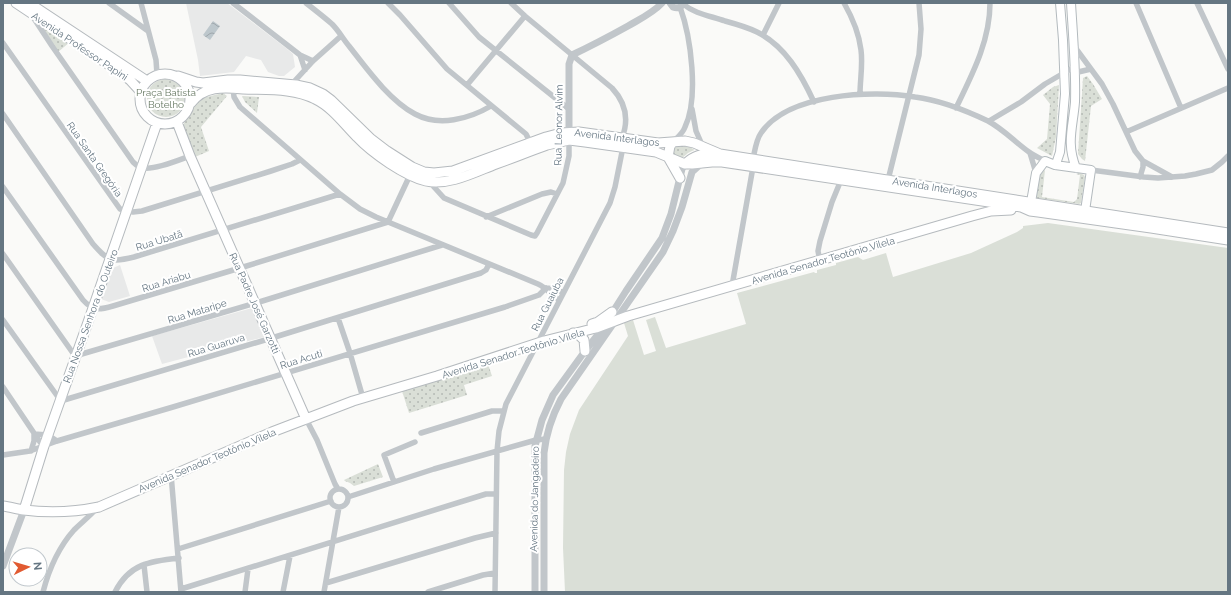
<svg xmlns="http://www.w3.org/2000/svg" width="1231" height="595" font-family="Raleway,sans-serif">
	<defs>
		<pattern id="grass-dots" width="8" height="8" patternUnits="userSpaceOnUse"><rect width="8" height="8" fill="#dadfd7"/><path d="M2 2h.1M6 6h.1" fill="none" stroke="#b4b9b4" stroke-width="1.8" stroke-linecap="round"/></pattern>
		<pattern id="water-waves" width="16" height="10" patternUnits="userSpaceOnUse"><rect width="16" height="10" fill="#bdc7cc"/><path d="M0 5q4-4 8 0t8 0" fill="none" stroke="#9da6ab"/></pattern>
	</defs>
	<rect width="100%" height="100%" fill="#fafaf8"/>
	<path fill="#e8e9e9" d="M186 3H227L286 48 293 54 295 67 284 76H279L268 72 261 60 246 56 234 72 200 76 198 60Z
		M120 265 130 296 109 302 101 299V297L111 269Z
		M252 308 264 337 162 364 152 336Z"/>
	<path fill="url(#grass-dots)" d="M39 24 43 25 70 42 58 52Z
		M1087 76 1093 84 1102 99 1091 106 1085 161 1082 159 1078 154 1083 78Z
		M147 98a19 19 0 1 1 38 0a19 19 0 1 1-38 0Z
		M1059 85 1056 137 1052 156 1037 148 1047 139 1050 104 1043 95 1053 87Z
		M223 93 227 96 201 127 209 151 195 157 183 125 198 99Z
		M242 96 259 97 257 113 245 102Z
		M674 145H688L694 150 688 153 681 159 670 155Z
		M1045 170 1042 197 1074 202 1077 199 1080 175 1076 174 1080 173 1084 175 1085 177 1081 203 1079 204 1037 198C1036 190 1037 174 1045 170Z
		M488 364 492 376 464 385 467 395 409 413 402 391Z
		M378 464 383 477 354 486 350 483 345 481 344 480Z"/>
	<path fill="#dadfd7" d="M1048 223 1228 248V592H565L563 548 564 470 566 452 570 434 579 410 628 336 624 323 633 320 644 355 656 351 646 320 655 317 666 348 746 324 737 293 814 272 815 273H817V270L836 265V263L858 257 863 260 886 253 893 277 971 253 1017 232 1023 228V226Z"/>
	<path fill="url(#water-waves)" d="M213 21 220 26 210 40 203 35Z"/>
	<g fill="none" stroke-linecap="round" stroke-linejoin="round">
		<defs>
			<path id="secondary" d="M1071 3C1073 36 1076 69 1075 102 1073 127 1066 143 1076 168
				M1055 165 1057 161 1060 152 1065 94 1063 40 1060 3
				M1030 208 1036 173 1045 161 1055 165 1091 170 1085 211"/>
			<path id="primary" d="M16 3 118 71 130 80 141 92
				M29 3 147 81
				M140 99a25 25 0 1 1 50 0a25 25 0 1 1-50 0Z
				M178 76 196 82 203 83 228 80H240L296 85 310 88 323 94 331 100 370 138 387 151 412 167 424 172 434 173 453 171 546 137 561 133 579 132 658 143 685 141 694 143 720 154 1228 233
				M191 103C204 86 223 87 243 89 267 90 294 88 315 99 332 107 344 124 357 137 372 153 405 176 426 181 449 186 475 172 496 164 513 158 530 151 547 145L569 140 585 142 656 152 685 164H692L712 162H722L1021 207 1030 211 1038 212 1151 228 1228 240
				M177 122 190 156 306 419
				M673 142 670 146 668 157 680 178
				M685 164C695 155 701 154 715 154
				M592 324 598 322 612 312
				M573 333 578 334 584 340 585 351
				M3 506C10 507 17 509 24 510 48 513 75 512 99 507L272 432 353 401 437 376 544 341 596 328 628 316 972 216 991 211 1011 210
				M24 510 44 446 93 308 157 123"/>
		</defs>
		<use href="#secondary" stroke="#b3babe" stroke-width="10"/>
		<use href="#primary" stroke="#b5babe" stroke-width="11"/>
		<path stroke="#c1c6ca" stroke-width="5.5" d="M109 3 148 31
			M141 3 156 60 157 74
			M233 3 300 55 313 61
			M306 3C315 10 324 17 332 24 339 31 343 39 349 46 367 69 389 100 415 114 439 127 469 119 491 106
			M388 3 400 15 447 69 526 134 530 142
			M449 3 479 37 569 109
			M511 3 525 16 612 88C626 103 629 120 622 138
			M844 3C852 17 859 33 861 50 863 65 860 80 860 94
			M1136 3 1181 108
			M1197 3 1228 69
			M683 4C695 14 711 16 725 21 736 24 747 27 757 32 785 46 801 74 814 102
			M33 17 52 46 133 162C136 165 139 168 144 168 155 170 179 160 190 156
			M763 35 779 3
			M3 43 120 209 133 212 142 211 271 171 292 164 300 160
			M1074 46 1102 84 1113 104 1135 151 1143 161 1172 177
			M300 55 305 70
			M1074 73 1091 69
			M291 85 313 61 341 36
			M467 85 525 16
			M233 88 234 97 240 107 340 194 360 209 376 217 538 284C547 288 551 295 559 300
			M956 108C972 75 990 41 990 3
			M692 109 696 131 703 147
			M3 114 93 244C108 261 111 263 134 257L340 194
			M989 121 1021 102 1045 84 1074 67
			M1126 132 1228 88
			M673 142C678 137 683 133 685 127 699 98 691 37 680 7
			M1030 153 1036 173
			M753 159C755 150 756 140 761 133 788 93 873 90 915 97 939 100 967 111 988 121 1003 129 1015 142 1029 152 1034 156 1040 158 1045 161
			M1091 170 1144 177 1158 178 1185 176 1196 174 1212 170 1222 162 1228 156
			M1140 177 1143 167V161
			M888 180 919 55 921 29 919 3
			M431 181 434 187 444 198 531 235 535 236 537 233 563 183 569 156V140
			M3 187 83 300C93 311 99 310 113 306L240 268 388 222 410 175
			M486 217 542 194 551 192 557 194
			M3 254 75 356 256 303 442 245
			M820 261 818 251 820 241 832 202 841 180
			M732 286 753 167
			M546 288 556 289 563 293
			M338 318 350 353 363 398
			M3 320 58 397 60 399 64 400 275 337 481 273 486 270 489 264
			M3 387 40 442 45 444
			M306 419 317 440 335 484 338 489
			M421 433 492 411H504
			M31 451 34 441V434L48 435 57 441
			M3 455 30 451 57 441 173 407 505 307 539 295 546 288
			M171 474 181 592
			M394 482 384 455 415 442
			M330 498a9 9 0 1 1 18 0a9 9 0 1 1-18 0Z
			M348 497 434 469 536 440 546 439
			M178 549 331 501
			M144 565 147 592
			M326 583 475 538 496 533
			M181 589 486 494H496
			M43 592C49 569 58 548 74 530 81 523 90 516 97 508
			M115 592C129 564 150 561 179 558
			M245 592 248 569
			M283 592 290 556
			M324 592 339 507
			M428 592 483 575 495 573
			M495 592 497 451 499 431 506 404 610 203 615 187 623 147"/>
		<path stroke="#c1c6ca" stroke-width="7" d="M670 3 673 7C678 9 682 7 683 3
			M569 137V64L572 55C591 46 610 36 628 26 640 19 653 13 662 3
			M3 566 24 510
			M535 592V446L542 420 553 395 585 351 600 332 626 291 662 238 671 214 682 169 685 164
			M544 592V453C546 434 552 416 561 399L663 252 673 231 682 207 692 172 702 163"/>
		<use href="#secondary" stroke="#fff" stroke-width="8"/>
		<use href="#primary" stroke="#fff" stroke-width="9"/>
	</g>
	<g text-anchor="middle" stroke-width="4" stroke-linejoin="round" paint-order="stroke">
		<g font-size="10" fill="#657682" stroke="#fff">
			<text transform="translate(80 46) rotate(34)" y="4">Avenida Professor Papini</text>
			<text transform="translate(558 125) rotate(-89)" y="4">Rua Leonor Alvim</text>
			<text transform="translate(617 137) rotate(7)" y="4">Avenida Interlagos</text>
			<text transform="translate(95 159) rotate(55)" y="4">Rua Santa Gregória</text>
			<text transform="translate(935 187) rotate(9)" y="4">Avenida Interlagos</text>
			<text transform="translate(159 240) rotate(-17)" y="4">Rua Ubatã</text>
			<text transform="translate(823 260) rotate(-16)" y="4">Avenida Senador Teotônio Vilela</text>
			<text transform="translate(166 281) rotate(-17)" y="4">Rua Ariabu</text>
			<text transform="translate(255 303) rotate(66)" y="4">Rua Padre José Garzotti</text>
			<text transform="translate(547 304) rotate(-63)" y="4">Rua Guaiuba</text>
			<text transform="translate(197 311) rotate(-17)" y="4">Rua Mataripe</text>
			<text transform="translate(90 316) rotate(-70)" y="4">Rua Nossa Senhora do Outeiro</text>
			<text transform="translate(216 345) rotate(-17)" y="4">Rua Guaruva</text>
			<text transform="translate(513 353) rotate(-17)" y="4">Avenida Senador Teotônio Vilela</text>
			<text transform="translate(301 359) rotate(-17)" y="4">Rua Acuti</text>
			<text transform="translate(207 460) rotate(-23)" y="4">Avenida Senador Teotônio Vilela</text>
			<text transform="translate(534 499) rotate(-89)" y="4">Avenida do Jangadeiro</text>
		</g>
		<g font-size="10" fill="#687a64" stroke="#fff">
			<text x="166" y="96">Praça Batista<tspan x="166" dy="12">Botelho</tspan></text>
		</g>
	</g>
	<rect width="1231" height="595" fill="none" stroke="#657682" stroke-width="8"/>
	<g transform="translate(28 567) rotate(85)"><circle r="19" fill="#ffffff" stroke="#c1c8cd"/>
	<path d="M0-3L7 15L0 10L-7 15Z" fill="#e15a31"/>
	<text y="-6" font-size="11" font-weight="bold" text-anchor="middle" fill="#657682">N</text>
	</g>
</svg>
